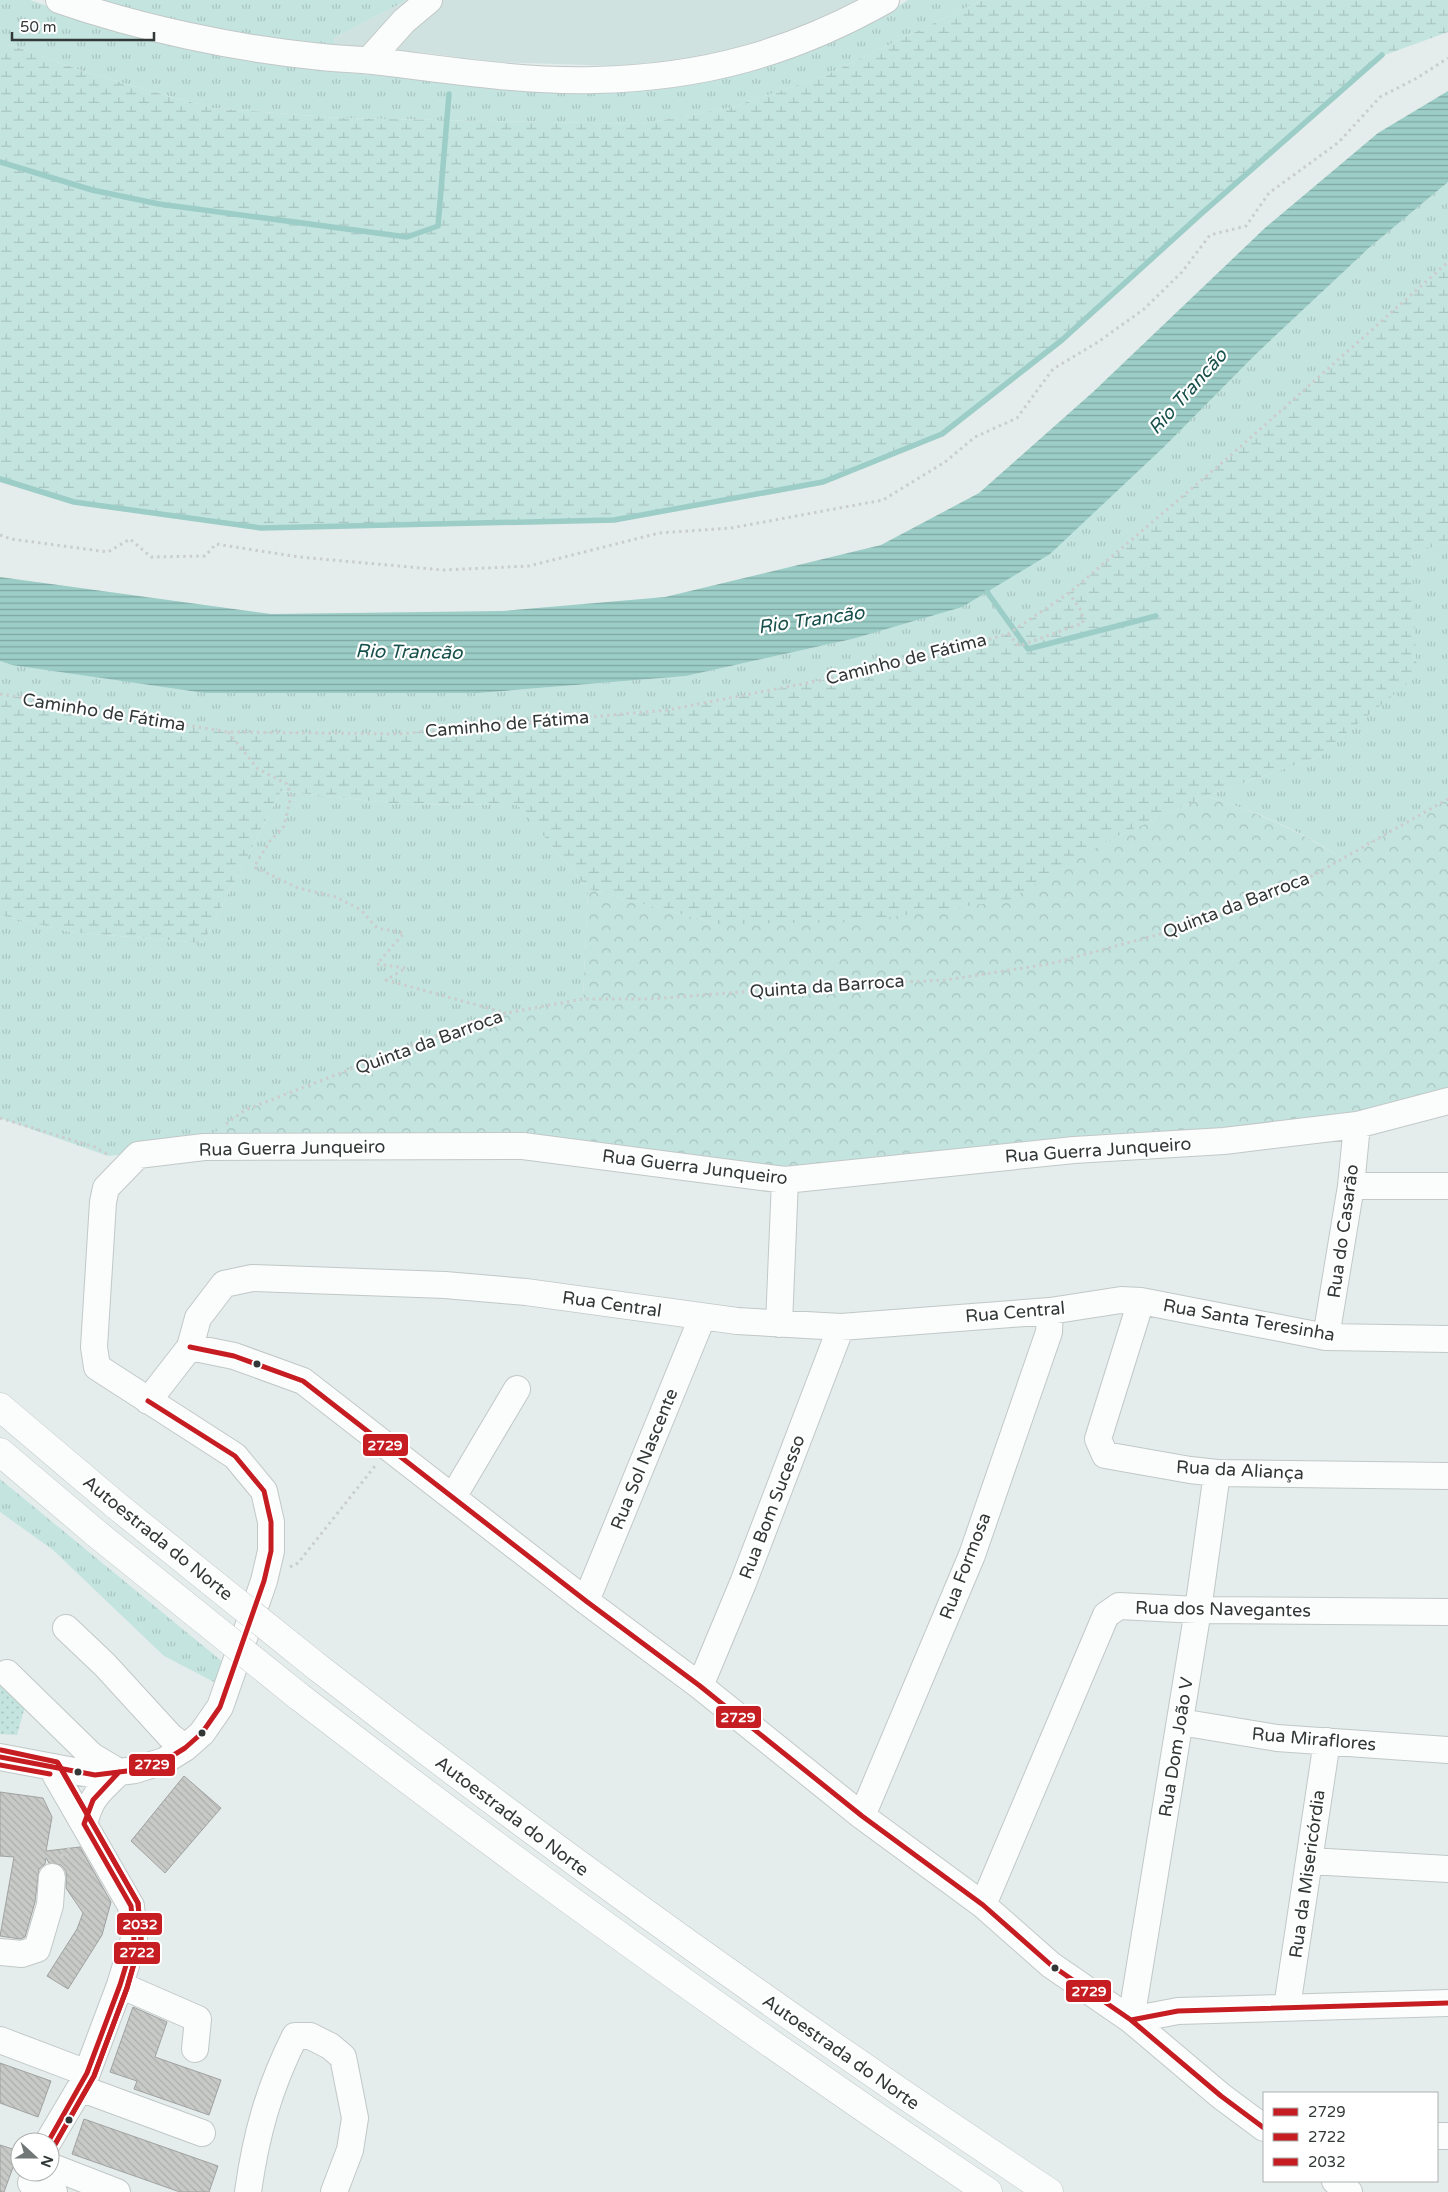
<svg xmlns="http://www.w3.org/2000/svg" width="1448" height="2192" font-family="'Varela Round',sans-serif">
	<defs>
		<pattern id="grass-tufts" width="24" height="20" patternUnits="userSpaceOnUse" patternTransform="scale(1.25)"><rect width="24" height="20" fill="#c4e4e0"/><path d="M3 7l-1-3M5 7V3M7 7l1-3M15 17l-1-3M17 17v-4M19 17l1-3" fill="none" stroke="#a9c4c1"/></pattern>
		<pattern id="forest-crowns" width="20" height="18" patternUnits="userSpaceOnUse" patternTransform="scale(1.25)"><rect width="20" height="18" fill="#c4e4e0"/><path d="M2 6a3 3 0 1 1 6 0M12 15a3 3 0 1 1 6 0" fill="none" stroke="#a9c4c1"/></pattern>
		<pattern id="wetland-marsh" width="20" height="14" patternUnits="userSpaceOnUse" patternTransform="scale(1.25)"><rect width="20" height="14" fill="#c4e4e0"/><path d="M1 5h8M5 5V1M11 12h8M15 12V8" fill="none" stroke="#a9c4c1"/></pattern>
		<pattern id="park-dots" width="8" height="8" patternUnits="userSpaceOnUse" patternTransform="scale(1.25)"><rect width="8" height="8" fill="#c4e4e0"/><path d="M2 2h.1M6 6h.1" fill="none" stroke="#a9c4c1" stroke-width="1.8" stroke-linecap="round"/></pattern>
		<pattern id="water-rules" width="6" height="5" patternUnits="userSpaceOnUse" patternTransform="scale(1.25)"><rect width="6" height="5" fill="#9ccdc7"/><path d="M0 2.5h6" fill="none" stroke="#80a7a2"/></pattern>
		<pattern id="building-back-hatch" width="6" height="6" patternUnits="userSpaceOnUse" patternTransform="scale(1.25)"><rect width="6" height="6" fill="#c8cac8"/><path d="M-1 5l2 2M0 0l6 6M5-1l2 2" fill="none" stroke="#acaeac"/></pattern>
	</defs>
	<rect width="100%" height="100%" fill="#e4edec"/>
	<path fill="#d0e2df" d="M407 0H864L820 22 713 56 647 67 495 62 417 52 335 47 334 38Z"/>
	<path fill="url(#grass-tufts)" d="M0 0H30L67 13 282 61 350 73 552 91 884 15 908 0H982L824 76 729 108 641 124 340 118 211 108 88 73 0 41Z
		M92 0H407L334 38 335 47C253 37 171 23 92 0Z
		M1448 182V262L1231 455 1069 593 1008 634 899 665 668 710 397 734 227 732 0 694V661L12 665 479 693 686 676 852 639 1166 445 1256 354 1370 247Z
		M1448 542V799L1343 859C1301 830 1255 811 1206 796L1315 758 1416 676 1411 554Z
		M281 791 398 804 518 805 588 889 583 999 506 1013 457 1028 245 1110 204 1147 108 1156 0 1118V915L70 932 203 943Z
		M0 1479 224 1663 216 1683 164 1656 53 1550 0 1512Z"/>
	<path fill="url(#forest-crowns)" d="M1206 796C1255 811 1300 831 1343 859L1448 799V1099L1357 1125 785 1180 523 1146 211 1135 245 1110 457 1028 506 1013 583 999 588 889 719 924 1111 839Z"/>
	<path fill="url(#wetland-marsh)" d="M982 0H1448V32L1382 56 1201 214 1062 340 942 434 823 482 614 520 261 528 74 502 0 479V41L88 73 211 108 340 118 641 124 729 108 824 76Z
		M1448 262V542L1411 554 1417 676 1315 758 1206 796 1111 839 1009 900 856 922 719 924 588 889 518 805 398 804 281 791 203 943 70 932 0 915V694L227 732 397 734 668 710 899 665 1008 634 1069 593 1231 455Z"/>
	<path fill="url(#park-dots)" d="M0 1673 27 1699 17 1735 0 1734Z"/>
	<path fill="url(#water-rules)" d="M1448 91V182L1370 247 1256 354 1166 445 1050 554 962 607 852 639 686 676 479 693H205L12 665 0 661V577L271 614 503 611 665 597 881 545 979 493 1093 392 1266 227 1378 133Z"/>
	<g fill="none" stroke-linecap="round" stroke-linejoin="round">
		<path stroke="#9ccdc7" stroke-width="5.5" d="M0 162 92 190 159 204 407 237 438 226 449 94
			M0 479 74 502 261 528 614 520 823 482 942 434 1062 340 1201 214 1382 55
			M987 592 1028 649 1156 616"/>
	</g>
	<path fill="url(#building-back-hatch)" stroke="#a0a2a1" d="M184 1776 221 1808 165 1873 131 1841Z
		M0 1792 43 1798 52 1817 46 1851 80 1847 111 1902 102 1935 68 1989 47 1976 77 1929 83 1913 66 1888V1871L61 1865 49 1863 46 1858 45 1864 39 1869 35 1902 25 1937 20 1939 0 1936 14 1857 0 1856Z
		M133 2007 167 2022 155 2057 221 2080 209 2115 134 2089 137 2081 110 2072Z
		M0 2063 51 2081 38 2117 0 2103Z
		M84 2119 218 2166 209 2192H180L72 2154Z
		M0 2145 19 2151 4 2192H0Z"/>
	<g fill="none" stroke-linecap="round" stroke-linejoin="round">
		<defs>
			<path id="minor" d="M59 0C139 28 238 49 322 57 339 59 356 59 373 61 445 69 520 82 594 80 702 78 792 53 886 0
				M369 60 404 21 429 0
				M1351 1186H1448
				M1141 1301 1098 1439 1105 1455 1190 1470 1217 1473 1448 1476
				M779 1324 785 1180
				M1326 1337 1351 1186 1357 1125
				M190 1347 234 1356 303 1381 586 1601 700 1686 862 1816 983 1905 1051 1965 1131 2020 1221 2096 1264 2128
				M148 1401 190 1347 198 1318 224 1284 252 1278 445 1285 526 1292 737 1321 841 1327 1050 1311 1121 1300 1141 1301 1326 1337 1448 1339
				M453 1497 517 1389
				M586 1601 702 1318
				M66 1628 105 1665 170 1736 185 1748
				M7 1673 92 1756 119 1772
				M700 1686 743 1583 841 1327
				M1180 1722 1277 1738 1448 1750
				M0 1757 95 1775 135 1770 164 1761 185 1748 202 1733 220 1707 264 1581 271 1551V1522L264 1491 235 1456 97 1367 94 1347 103 1202 106 1188 138 1155 204 1147 523 1146 785 1180 1074 1150 1224 1141 1357 1125 1448 1101
				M862 1816 972 1555 1049 1332 1050 1311
				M84 1824C92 1794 99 1793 119 1772
				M1310 1861 1448 1869
				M983 1905 1106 1615 1119 1606 1198 1610 1448 1612
				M0 1952 22 1954 37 1949 50 1905 52 1877
				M120 1985 198 2019 195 2049
				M1287 2007 1327 1741
				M1131 2020 1198 1610 1217 1473
				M1131 2020 1178 2011 1448 2003
				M0 2040 87 2073
				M80 2088 202 2133
				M1437 2136H1448
				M48 2142 80 2088 87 2073 120 1985 134 1939 131 1906 51 1767
				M50 2166 117 2192
				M1335 2181 1349 2192
				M31 2183 54 2192
				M248 2192C256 2134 269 2088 295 2036H310L330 2046 343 2057 355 2118 350 2150 334 2192"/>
			<path id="highway" d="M0 1407 117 1506
				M0 1452 97 1534
				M316 1666C554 1851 798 2026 1049 2192
				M297 1695C522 1869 752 2034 988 2192"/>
		</defs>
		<use href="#minor" stroke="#c1c8c7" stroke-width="28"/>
		<use href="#highway" stroke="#c1c8c7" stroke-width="29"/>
		<path stroke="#cbcdcd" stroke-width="3" stroke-dasharray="2.5 4" stroke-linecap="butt" d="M0 535 11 539 108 552 130 539 151 557 205 556 216 544 299 557 443 570 529 566 659 533 731 528 883 500 945 462 975 437 1017 418 1053 369 1098 342 1144 309 1182 272 1210 235 1246 226 1269 193 1339 142 1380 97 1417 78 1448 58
			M1008 634 1019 646 1083 623 1082 612 1069 593
			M0 694 228 732 397 734 668 710 899 665 1008 634 1069 593 1231 455 1448 262
			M228 732 258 769 287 784 291 796 284 826 270 841 254 867 298 888 336 897 361 910 377 928 404 933 377 964 406 968 386 980 506 1013
			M0 1118 95 1147 107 1154
			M226 1124 245 1110 457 1028 506 1013 583 999H649L836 985 946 980 1049 964 1190 926 1312 876 1448 799
			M290 1567 298 1563 375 1466
			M61 1855 66 1857 70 1844"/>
		<use href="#minor" stroke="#fbfcfc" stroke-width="26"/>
		<use href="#highway" stroke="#fbfcfc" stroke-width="28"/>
		<defs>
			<path id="highway-bridge" d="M117 1506 316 1666
				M97 1534 297 1695"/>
		</defs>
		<use href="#highway-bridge" stroke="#c1c8c7" stroke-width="29" stroke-linecap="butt"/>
		<use href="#highway-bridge" stroke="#fbfcfc" stroke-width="28"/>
		<defs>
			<path id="bus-1" d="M190 1347 234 1356 303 1381 586 1601 700 1686 862 1816 983 1905 1051 1965 1131 2020 1221 2096 1264 2128
				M0 1757 95 1775 135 1770 164 1761 185 1748 202 1733 220 1707 264 1581 271 1551V1522L264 1491 235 1456 148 1401
				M1131 2020 1178 2011 1448 2003
				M48 2142 87 2073 120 1985 134 1939 131 1906 84 1824 93 1800 119 1772"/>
			<path id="bus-2" d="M0 1765 50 1774
				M54 2146 94 2076 127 1988 141 1939 138 1903 58 1763"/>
			<path id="bus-3" d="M1 1750 57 1762 138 1903 141 1939 127 1988 94 2076 54 2146"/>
		</defs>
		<use href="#bus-1" stroke="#fff" stroke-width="9"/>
		<use href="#bus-2" stroke="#fff" stroke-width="9"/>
		<use href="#bus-3" stroke="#fff" stroke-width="9"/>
		<use href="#bus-1" stroke="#c61d23" stroke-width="5"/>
		<use href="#bus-2" stroke="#c61d23" stroke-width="5"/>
		<use href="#bus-3" stroke="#c61d23" stroke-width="5"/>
	</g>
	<g fill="#313837" stroke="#fff" stroke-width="2">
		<circle cx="257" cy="1364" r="4.5"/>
		<circle cx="202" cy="1733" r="4.5"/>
		<circle cx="78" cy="1772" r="4.5"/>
		<circle cx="1055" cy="1968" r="4.5"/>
		<circle cx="69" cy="2120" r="4.5"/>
	</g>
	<g text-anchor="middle" stroke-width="4.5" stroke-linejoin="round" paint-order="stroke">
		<g font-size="18" fill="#313837" stroke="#fff">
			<text transform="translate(906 659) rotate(-14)" y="6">Caminho de Fátima</text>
			<text transform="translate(104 712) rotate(9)" y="6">Caminho de Fátima</text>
			<text transform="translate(507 724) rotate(-5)" y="6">Caminho de Fátima</text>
			<text transform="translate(1236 905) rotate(-21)" y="6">Quinta da Barroca</text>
			<text transform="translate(827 986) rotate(-4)" y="6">Quinta da Barroca</text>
			<text transform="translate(429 1042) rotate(-20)" y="6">Quinta da Barroca</text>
			<text transform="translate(292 1148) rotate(-1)" y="6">Rua Guerra Junqueiro</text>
			<text transform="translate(1098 1150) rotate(-4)" y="6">Rua Guerra Junqueiro</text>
			<text transform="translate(695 1167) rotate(7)" y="6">Rua Guerra Junqueiro</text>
			<text transform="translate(1343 1231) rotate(-82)" y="6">Rua do Casarão</text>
			<text transform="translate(612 1304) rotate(8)" y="6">Rua Central</text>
			<text transform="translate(1015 1312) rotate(-5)" y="6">Rua Central</text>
			<text transform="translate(1249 1320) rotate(10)" y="6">Rua Santa Teresinha</text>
			<text transform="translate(644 1459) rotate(-68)" y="6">Rua Sol Nascente</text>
			<text transform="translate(1240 1470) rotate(3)" y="6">Rua da Aliança</text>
			<text transform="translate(772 1507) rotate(-69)" y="6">Rua Bom Sucesso</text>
			<text transform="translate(158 1538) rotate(39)" y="6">Autoestrada do Norte</text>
			<text transform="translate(965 1566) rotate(-69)" y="6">Rua Formosa</text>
			<text transform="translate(1223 1609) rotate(1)" y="6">Rua dos Navegantes</text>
			<text transform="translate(1314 1739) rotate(5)" y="6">Rua Miraflores</text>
			<text transform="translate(1176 1747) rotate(-81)" y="6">Rua Dom João V</text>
			<text transform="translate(512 1816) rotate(37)" y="6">Autoestrada do Norte</text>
			<text transform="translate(1307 1874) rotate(-82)" y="6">Rua da Misericórdia</text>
			<text transform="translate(841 2052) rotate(35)" y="6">Autoestrada do Norte</text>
		</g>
		<g font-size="19" font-style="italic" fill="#18514c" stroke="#fff">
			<text transform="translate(1187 391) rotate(-48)" y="7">Rio Trancão</text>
			<text transform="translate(811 619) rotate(-8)" y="7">Rio Trancão</text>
			<text transform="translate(409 651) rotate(1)" y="7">Rio Trancão</text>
		</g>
	</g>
	<g stroke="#fff" stroke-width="2">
		<rect x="362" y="1433" width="47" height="24" rx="5" fill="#c61d23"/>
		<rect x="715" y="1705" width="47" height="24" rx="5" fill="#c61d23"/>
		<rect x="128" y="1753" width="48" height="24" rx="5" fill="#c61d23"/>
		<rect x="116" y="1912" width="47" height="24" rx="5" fill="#c61d23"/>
		<rect x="113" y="1941" width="48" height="24" rx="5" fill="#c61d23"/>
		<rect x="1065" y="1979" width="47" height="24" rx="5" fill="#c61d23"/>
	</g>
	<g font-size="14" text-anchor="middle" font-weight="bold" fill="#fff">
		<text x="385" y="1450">2729</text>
		<text x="738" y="1722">2729</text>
		<text x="152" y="1769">2729</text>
		<text x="140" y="1929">2032</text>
		<text x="137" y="1957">2722</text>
		<text x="1089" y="1996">2729</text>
	</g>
	<rect x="1263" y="2092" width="175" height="90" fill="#ffffff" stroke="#adafaf"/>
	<rect x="1273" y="2108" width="25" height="8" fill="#c61d23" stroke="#adafaf"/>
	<text x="1308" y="2117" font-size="15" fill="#313837">2729</text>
	<rect x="1273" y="2133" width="25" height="8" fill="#c61d23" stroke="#adafaf"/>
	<text x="1308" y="2142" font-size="15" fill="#313837">2722</text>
	<rect x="1273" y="2158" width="25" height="8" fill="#c61d23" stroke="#adafaf"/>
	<text x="1308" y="2167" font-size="15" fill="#313837">2032</text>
	<g transform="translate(35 2157) rotate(111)"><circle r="24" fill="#ffffff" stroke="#adafaf"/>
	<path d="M0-4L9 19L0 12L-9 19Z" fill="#707776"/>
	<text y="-8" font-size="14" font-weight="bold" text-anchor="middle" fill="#313837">N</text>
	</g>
	<path d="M12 32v8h142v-8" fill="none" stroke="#313837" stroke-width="2.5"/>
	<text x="20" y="32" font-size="15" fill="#313837" stroke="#ffffff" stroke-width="4" paint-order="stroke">50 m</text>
</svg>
